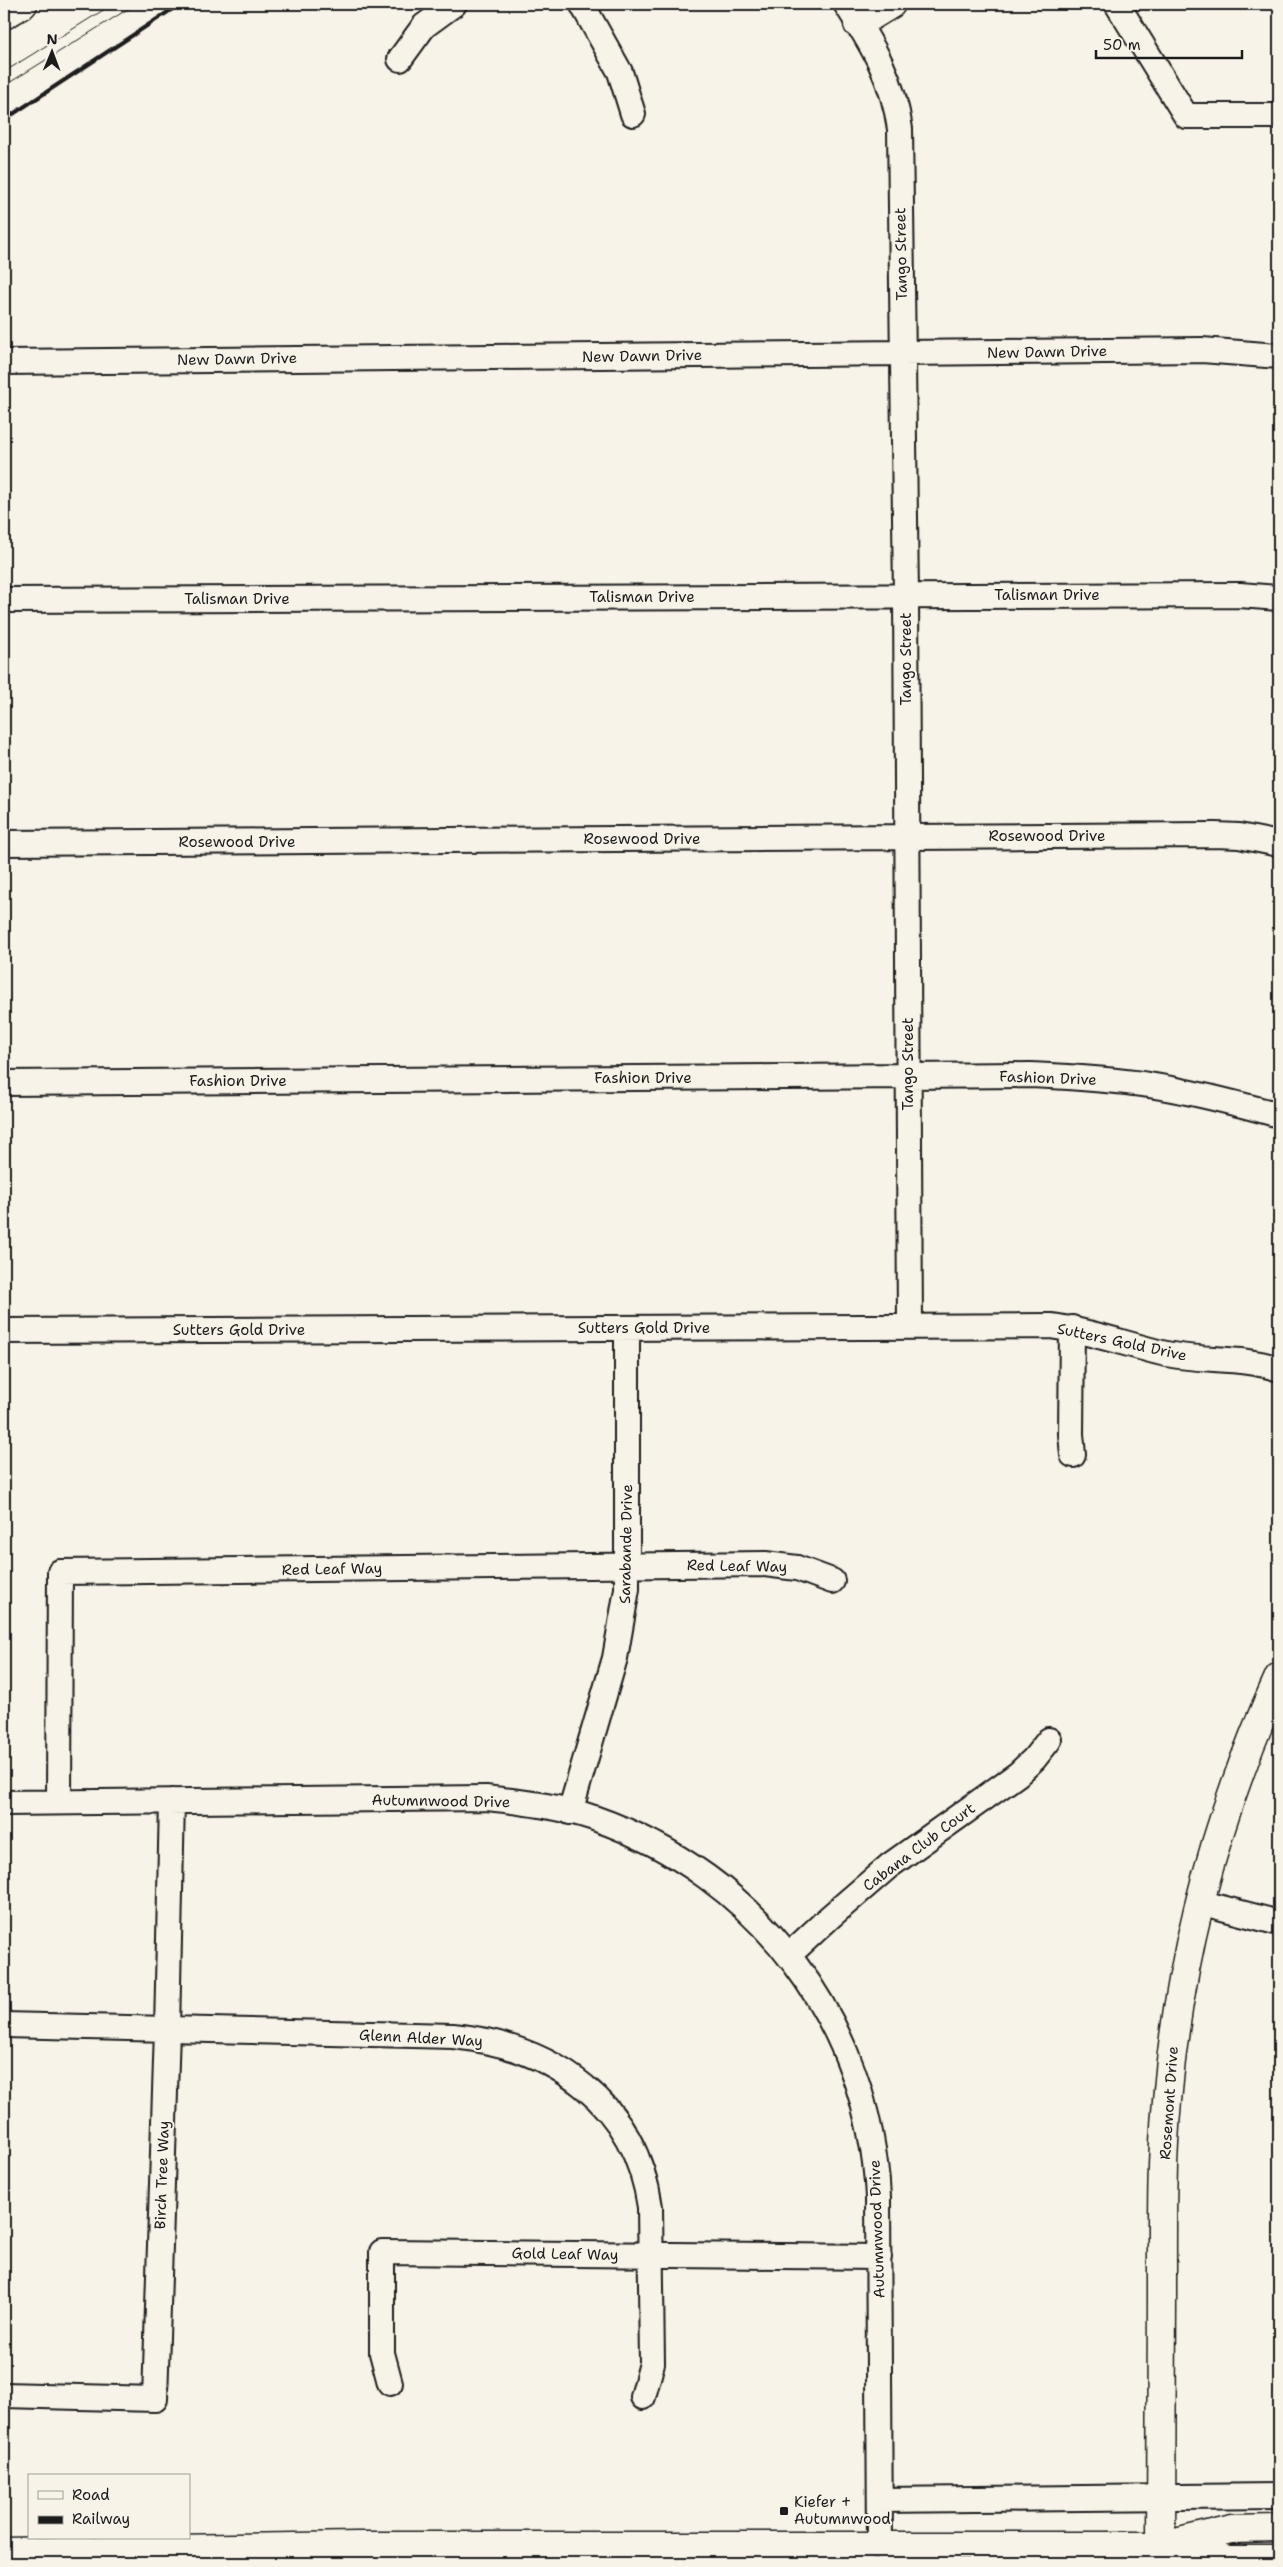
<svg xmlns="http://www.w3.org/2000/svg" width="1283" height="2567" font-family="'Shantell Sans',sans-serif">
	<rect width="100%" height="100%" fill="#f7f3e8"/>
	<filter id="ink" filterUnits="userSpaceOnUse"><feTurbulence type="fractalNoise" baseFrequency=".02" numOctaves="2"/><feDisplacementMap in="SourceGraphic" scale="10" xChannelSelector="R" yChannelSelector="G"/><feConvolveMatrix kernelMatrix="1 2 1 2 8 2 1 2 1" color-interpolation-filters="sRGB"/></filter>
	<g filter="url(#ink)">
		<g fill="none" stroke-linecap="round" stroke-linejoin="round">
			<defs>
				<path id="minor" d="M582 4 620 72 633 114
					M846 4C873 46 893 79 900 129L906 596 910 1326
					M1117 4 1186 116H1279
					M400 59 424 26 454 4
					M4 362 1202 350 1279 356
					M4 600 1240 595 1279 598
					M4 843 1215 835 1239 836 1279 844
					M4 1083 1031 1075C1071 1077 1110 1079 1149 1085 1193 1092 1236 1103 1279 1115
					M1072 1328 1071 1434 1073 1455
					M4 1331 1051 1326C1090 1331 1125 1344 1162 1353 1201 1362 1242 1356 1279 1369
					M59 1802 60 1572 765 1564 797 1568 832 1581
					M4 1803 486 1798C522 1802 559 1806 594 1818 759 1876 869 2021 878 2197L880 2546
					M570 1812 615 1658 627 1589V1328
					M1199 1902 1279 1923
					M789 1955 831 1916 889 1866 1018 1774 1034 1759 1049 1740
					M4 2025 453 2036C554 2046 635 2103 650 2207L652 2363 643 2397
					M390 2383 382 2353V2252L879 2257
					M4 2395 155 2399 167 2030 172 1801
					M880 2500 1279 2496"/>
				<path id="tertiary" d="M858 24 891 4
					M1167 2545 1232 2529 1279 2528
					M1161 2546C1161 2462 1162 2377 1162 2292 1162 2229 1161 2165 1167 2101 1179 1954 1218 1811 1279 1677
					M4 2552 357 2546H1161L1230 2560H1279"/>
				<path id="secondary" d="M4 15 23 4"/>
			</defs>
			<use href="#minor" stroke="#1c1c1c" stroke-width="28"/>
			<use href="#tertiary" stroke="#1c1c1c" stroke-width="31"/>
			<use href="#secondary" stroke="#1c1c1c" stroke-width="31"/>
			<use href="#minor" stroke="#f7f3e8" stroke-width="24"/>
			<use href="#tertiary" stroke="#f7f3e8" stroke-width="28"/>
			<use href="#secondary" stroke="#f7f3e8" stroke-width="28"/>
			<path stroke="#1c1c1c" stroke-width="1" d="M4 72 113 4
				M4 86 136 4"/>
			<path stroke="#1c1c1c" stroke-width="4" d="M4 120 180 4"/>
		</g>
	</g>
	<rect fill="#1c1c1c" stroke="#f7f3e8" stroke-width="2" x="779" y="2506" width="10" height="10" rx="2.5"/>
	<g text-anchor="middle" stroke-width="4" stroke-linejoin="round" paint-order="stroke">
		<g font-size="15" fill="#1c1c1c" stroke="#f7f3e8">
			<text transform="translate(901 254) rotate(-91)" y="5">Tango Street</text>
			<text transform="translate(1047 352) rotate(-1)" y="5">New Dawn Drive</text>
			<text transform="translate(642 356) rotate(-1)" y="5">New Dawn Drive</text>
			<text transform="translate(237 359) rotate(-1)" y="5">New Dawn Drive</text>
			<text x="1047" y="600">Talisman Drive</text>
			<text x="642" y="602">Talisman Drive</text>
			<text x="237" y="604">Talisman Drive</text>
			<text transform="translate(906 659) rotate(-90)" y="5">Tango Street</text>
			<text x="1047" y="841">Rosewood Drive</text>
			<text x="642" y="844">Rosewood Drive</text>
			<text x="237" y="847">Rosewood Drive</text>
			<text transform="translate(908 1064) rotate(-90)" y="5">Tango Street</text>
			<text x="643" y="1083">Fashion Drive</text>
			<text transform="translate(1048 1078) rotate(2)" y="5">Fashion Drive</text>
			<text x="238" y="1086">Fashion Drive</text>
			<text x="644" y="1333">Sutters Gold Drive</text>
			<text x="239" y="1335">Sutters Gold Drive</text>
			<text transform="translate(1122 1342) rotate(12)" y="5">Sutters Gold Drive</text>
			<text transform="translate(626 1544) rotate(-89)" y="5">Sarabande Drive</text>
			<text transform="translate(737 1566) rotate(1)" y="5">Red Leaf Way</text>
			<text transform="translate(332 1569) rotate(-1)" y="5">Red Leaf Way</text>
			<text transform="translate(441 1801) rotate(1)" y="5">Autumnwood Drive</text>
			<text transform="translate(919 1847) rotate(-37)" y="5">Cabana Club Court</text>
			<text transform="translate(421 2038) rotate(3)" y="5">Glenn Alder Way</text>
			<text transform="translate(1169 2103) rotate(-86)" y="5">Rosemont Drive</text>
			<text transform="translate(162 2175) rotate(-88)" y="5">Birch Tree Way</text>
			<text transform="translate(877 2229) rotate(-92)" y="5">Autumnwood Drive</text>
			<text transform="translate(565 2254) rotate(1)" y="5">Gold Leaf Way</text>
		</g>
		<g font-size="15" fill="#1c1c1c" stroke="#f7f3e8" text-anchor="start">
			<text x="794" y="2507">Kiefer +<tspan x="794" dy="17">Autumnwood</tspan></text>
		</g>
	</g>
	<rect width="1283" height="2567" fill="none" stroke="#f7f3e8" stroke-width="20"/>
	<rect x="10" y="10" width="1263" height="2547" fill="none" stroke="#1c1c1c" stroke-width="2" filter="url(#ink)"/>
	<rect x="28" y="2474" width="162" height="65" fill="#f7f3e8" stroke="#9f9d96"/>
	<rect x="38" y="2491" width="25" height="8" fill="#f7f3e8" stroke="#9f9d96"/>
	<text x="72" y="2500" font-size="15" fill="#1c1c1c">Road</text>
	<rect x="38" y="2516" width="25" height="8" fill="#1c1c1c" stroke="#9f9d96"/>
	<text x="72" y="2524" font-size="15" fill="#1c1c1c">Railway</text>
	<g transform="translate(52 52) rotate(1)" stroke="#f7f3e8" stroke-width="4" paint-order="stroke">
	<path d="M0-4L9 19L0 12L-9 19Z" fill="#1c1c1c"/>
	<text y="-8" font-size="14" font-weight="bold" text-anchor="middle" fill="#1c1c1c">N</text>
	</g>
	<path d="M1096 50v8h146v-8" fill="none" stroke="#1c1c1c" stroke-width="2.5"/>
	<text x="1103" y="50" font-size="15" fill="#1c1c1c" stroke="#f7f3e8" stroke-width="4" paint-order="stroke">50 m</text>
</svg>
